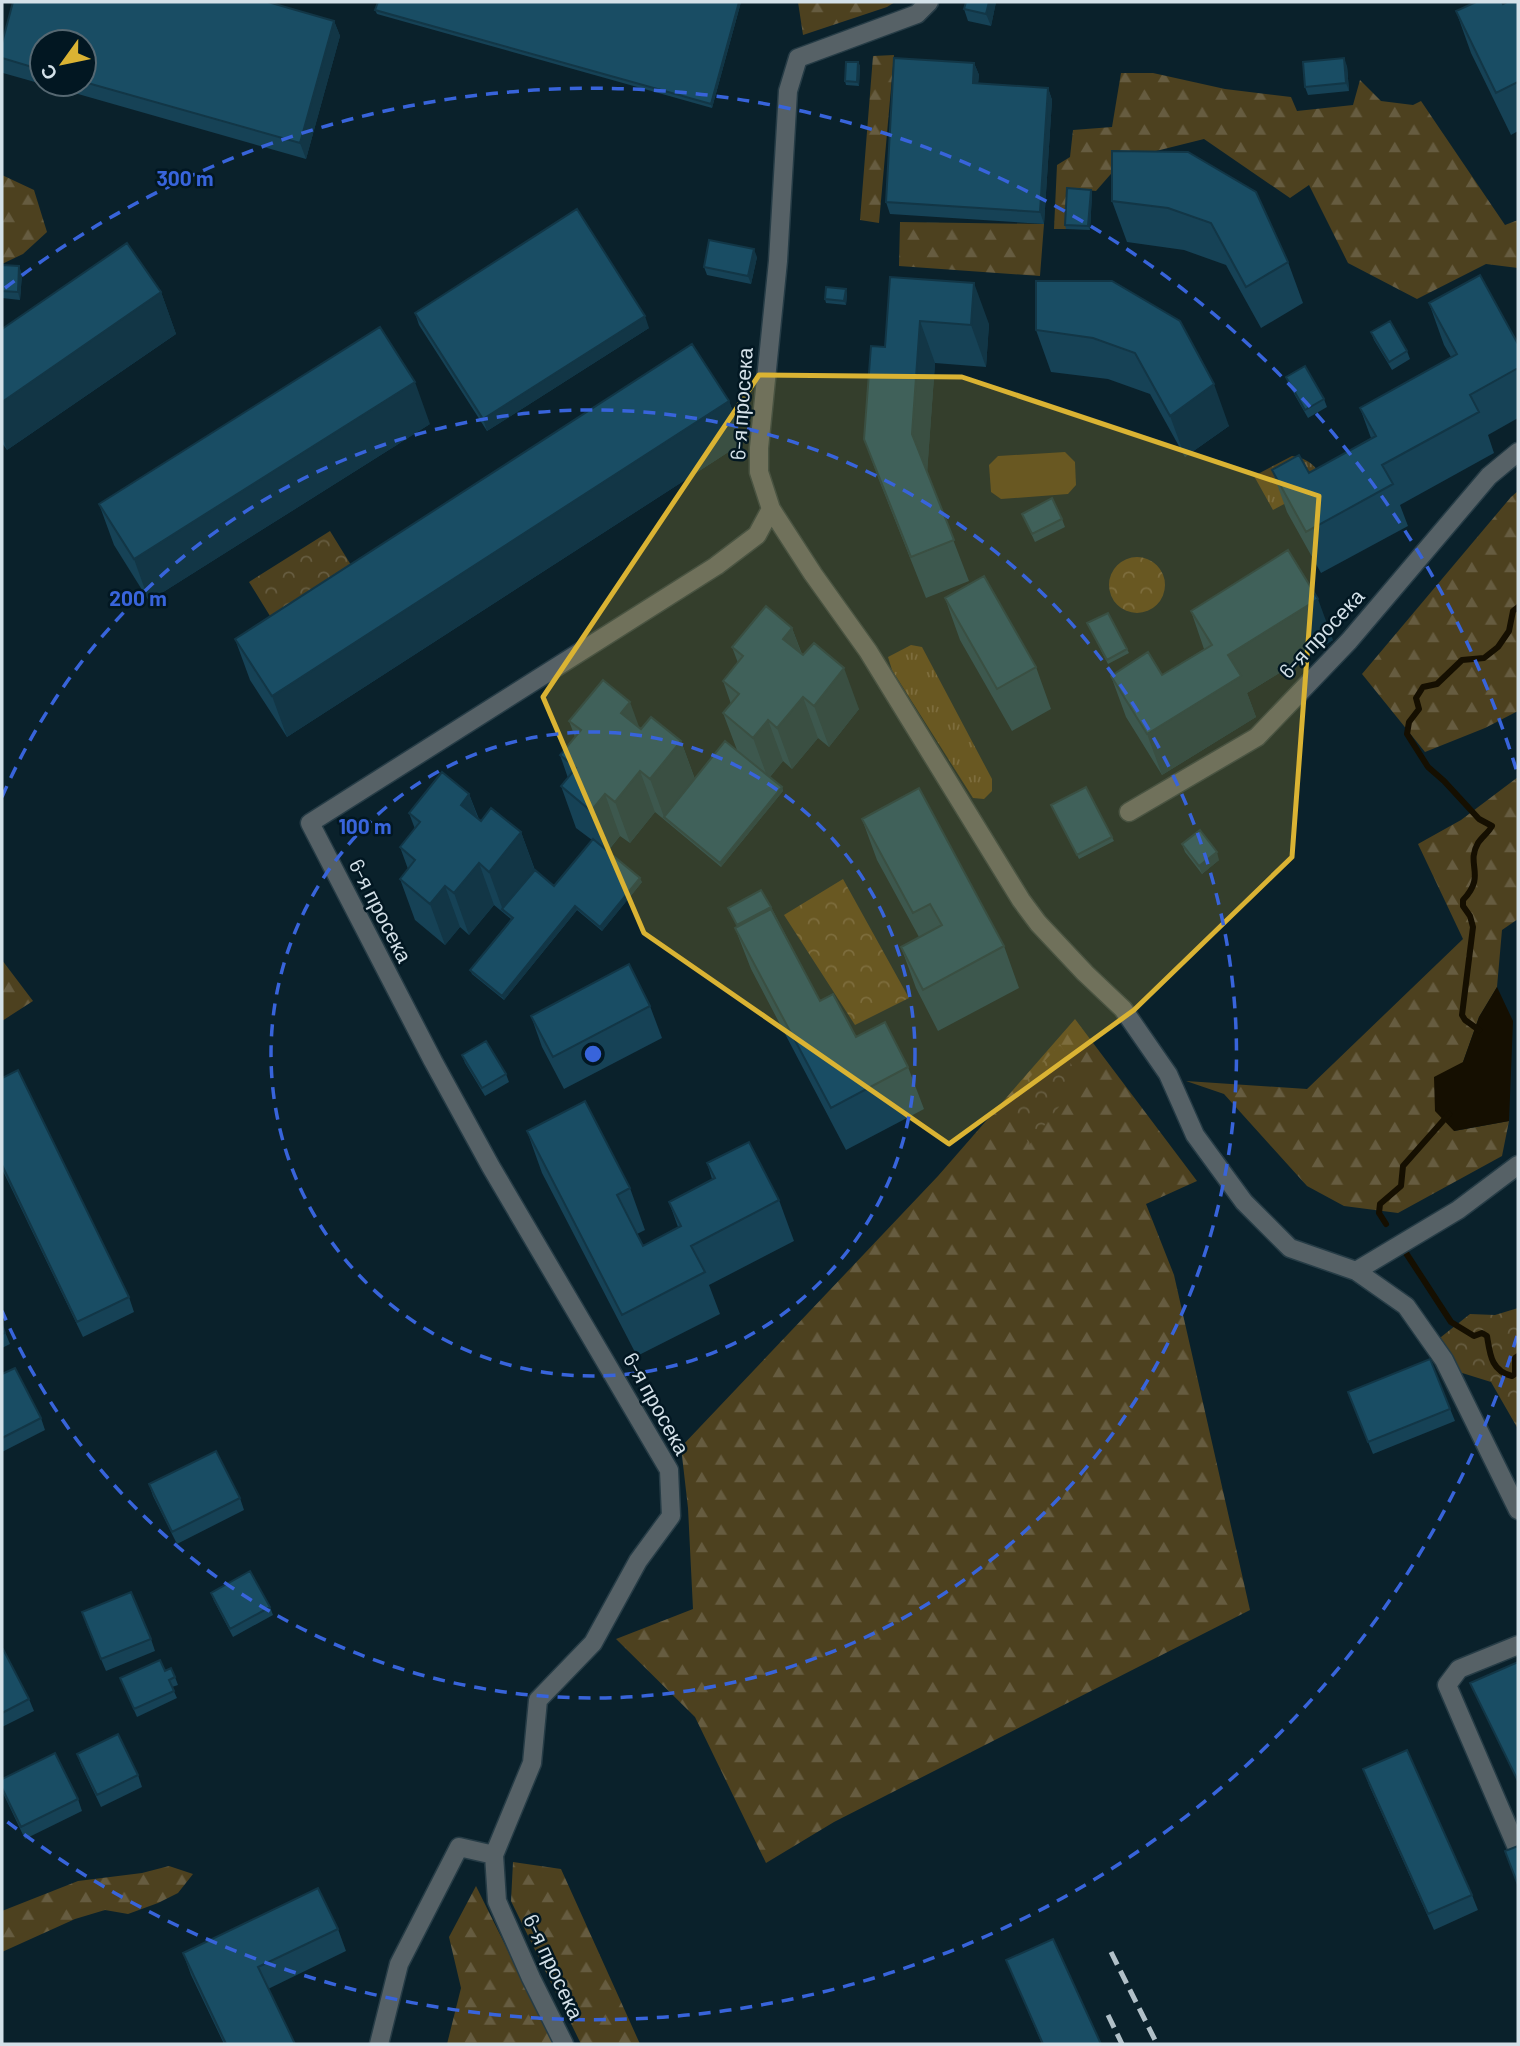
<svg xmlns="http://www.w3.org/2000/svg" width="1520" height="2046" font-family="Barlow,sans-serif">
	<defs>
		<pattern id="grass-tufts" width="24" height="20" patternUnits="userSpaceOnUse" patternTransform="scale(1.75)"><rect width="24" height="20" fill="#4d411f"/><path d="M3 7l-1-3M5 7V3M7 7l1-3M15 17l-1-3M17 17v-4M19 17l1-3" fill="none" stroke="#665c40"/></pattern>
		<pattern id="forest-firs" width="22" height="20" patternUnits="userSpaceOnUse" patternTransform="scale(1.75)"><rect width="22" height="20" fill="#4d411f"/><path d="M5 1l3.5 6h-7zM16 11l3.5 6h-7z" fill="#665c40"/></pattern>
		<pattern id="park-crowns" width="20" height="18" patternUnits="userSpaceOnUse" patternTransform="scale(1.75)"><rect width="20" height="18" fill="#4d411f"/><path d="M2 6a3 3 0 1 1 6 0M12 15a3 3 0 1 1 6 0" fill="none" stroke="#665c40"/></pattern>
	</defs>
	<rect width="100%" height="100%" fill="#0a212b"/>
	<path fill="url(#grass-tufts)" d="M1292 456C1309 458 1318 468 1325 482L1273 510 1254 476Z
		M911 645 922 647 992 779V791L984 799 973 798 892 670 888 657Z"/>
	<path fill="url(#forest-firs)" d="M798 2H895L887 7 803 35Z
		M894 55 879 223 860 220 873 56Z
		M1121 73H1153L1225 89 1291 97 1297 111 1353 105 1360 80 1381 101 1413 105 1421 101 1505 225 1518 220V268L1486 264 1417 299 1348 263 1309 185 1290 198 1204 139 1124 159 1096 191 1066 188V229H1054L1057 165 1070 157 1073 130 1112 127Z
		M2 175 34 190 47 232 23 254 2 264Z
		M900 222 1044 224 1040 276 899 266Z
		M1518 491V711L1485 728 1425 752 1362 674 1511 497Z
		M1518 777V919L1502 930 1497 987 1479 1017 1463 1062 1454 1131 1509 1121 1502 1156 1398 1213 1344 1206 1307 1186 1224 1094 1186 1081 1307 1089 1463 939 1418 844 1461 820Z
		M2 960 33 1001 2 1021Z
		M1075 1019 1197 1181 1146 1204 1174 1275 1250 1610 834 1822 766 1863 695 1717 616 1639 693 1609 688 1508 681 1447 938 1176Z
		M513 1862 561 1869 640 2044H581L511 1901Z
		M169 1866 193 1874 178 1893 158 1903 128 1914 105 1910 75 1919 2 1952V1911L78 1881 142 1873Z
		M476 1886 554 2044H447L461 1988 449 1937Z"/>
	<path fill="url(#park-crowns)" d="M330 531 351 565 270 616 249 582Z
		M1109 585a28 28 0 1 1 56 0a28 28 0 1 1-56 0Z
		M843 879 909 998 855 1025 784 915Z
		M1060 1044 1080 1080 1029 1145 1011 1098Z
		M1518 1308V1429L1491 1382 1459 1372 1436 1341 1470 1314 1495 1315Z"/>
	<path fill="#4d411f" d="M1065 452 1075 462 1076 485 1068 494 1001 499 991 492 989 465 998 456Z"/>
	<path fill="#150f01" d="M1497 987 1513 1021 1509 1121 1454 1131 1435 1111 1434 1077 1463 1062 1479 1017Z"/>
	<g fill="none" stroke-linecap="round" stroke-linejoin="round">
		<path stroke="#150f01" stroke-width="6" d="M1479 1030 1465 1020 1462 1015 1473 927 1470 916 1463 906V900C1487 875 1465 865 1478 843 1482 837 1489 832 1492 826L1479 819 1444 781 1428 767 1407 734 1409 722 1419 709 1416 698 1423 687 1437 684 1462 660 1484 658 1498 647 1509 631 1513 611 1518 607
			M1386 1224 1379 1213 1380 1204 1401 1186 1403 1166 1449 1114
			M1406 1253 1451 1322 1474 1336 1482 1333 1487 1336C1490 1354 1491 1371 1512 1376L1515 1374V1358L1518 1356"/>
		<defs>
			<path id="minor" d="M771 509 813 574 868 651 1021 900 1038 923 1085 973 1123 1009 1168 1074 1195 1135 1244 1202 1290 1248 1356 1271 1406 1306 1444 1360 1518 1510
				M1129 812 1257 737 1349 641 1489 476 1518 452
				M1356 1271 1458 1210 1518 1165
				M1518 1645 1459 1669 1447 1685 1518 1850
				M379 2044 399 1964 459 1847 494 1855
				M564 2044 531 1978 497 1901 494 1855 532 1763 538 1700 593 1643 638 1561 671 1516 669 1470 491 1167 433 1061 310 823 716 566 757 535 771 509 759 472V448L778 261 788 91 798 58 917 14 929 2"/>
		</defs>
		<use href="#minor" stroke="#263c46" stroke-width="21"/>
		<use href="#minor" stroke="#566166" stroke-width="18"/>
		<path stroke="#b1c0c8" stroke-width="5" stroke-dasharray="14 7" stroke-linecap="butt" d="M1111 1952 1157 2044
			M1108 2015 1122 2044"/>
	</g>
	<path fill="#164256" d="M741 2 712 108 377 14 375 10Z
		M966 2H996L991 26 968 21 964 9Z
		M1518 2V131L1511 135 1471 53 1456 11Z
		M334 21 340 36 306 159 43 84H84V42H42V84L3 73 2 68V43Z
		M858 62 860 66 859 86 846 85 845 81Z
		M974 63 979 75 978 83 1048 88 1052 100 1044 224 890 214 886 202Z
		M1347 66 1349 91 1308 95 1305 87Z
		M1112 151 1288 262 1303 303 1261 328 1226 265 1184 250 1127 242 1112 201Z
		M1091 190 1092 194 1090 230 1066 229 1065 225Z
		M757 257 751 284 707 275 704 267Z
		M2 265 22 274 20 300 2 298Z
		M890 277 989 324 986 367 935 363 927 472 969 581 926 598 879 480 864 439 885 347Z
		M1112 281 1229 426 1185 457 1150 394 1108 379 1051 372 1036 330Z
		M161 292 176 334 7 450 2 443V329Z
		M847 293 846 305 826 303 825 299Z
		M1429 303 1518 344V418L1488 435 1494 453 1400 505 1408 526 1321 573 1287 512 1272 470 1309 473 1371 438 1360 408 1451 357 1444 345Z
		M415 313 649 328 487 431 419 325Z
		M1371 332 1407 351 1410 359 1392 370 1374 340Z
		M1286 377 1324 399 1327 407 1308 418 1289 385Z
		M729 401 744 442 287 737 250 680 235 639Z
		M430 424 149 601 114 545 99 504Z
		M1022 514 1062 519 1065 527 1035 542Z
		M945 598 1036 667 1051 709 1012 731 960 640Z
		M1191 611 1333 640 1247 693 1256 717 1162 775 1126 717 1111 676 1162 675 1204 649Z
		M1087 623 1127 649 1129 653 1108 664Z
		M792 628 802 654 859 709 829 747 818 738 792 769 783 761 770 777 782 787 783 791 721 867 655 812 630 843 620 836 608 851 642 882 602 931 577 910 504 1000 472 974 470 970 511 919 494 905 469 935 460 927 445 945 415 920 400 879 408 869 400 847 415 829 409 813 469 794 479 819 481 821 521 832 535 870 554 886 592 840 576 828 561 786 568 778 560 755 575 737 569 721 639 728 681 741 695 779 737 750 723 713 731 704 723 681 738 663 732 647Z
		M1051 805 1112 837 1114 841 1079 859Z
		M862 819 1004 946 1019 988 938 1031 916 988 901 947 919 937 877 860Z
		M1182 844 1219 860 1202 874 1185 852Z
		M771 907 820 1001 856 1037 908 1067 924 1109 846 1150 751 969 735 928 738 927 728 908Z
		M650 1006 662 1038 564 1089 542 1047 531 1016Z
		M462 1055 506 1074 509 1082 485 1096 465 1063Z
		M2 1078 129 1297 134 1312 83 1337 2 1169Z
		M527 1131 630 1188 645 1230 637 1234 643 1246 678 1227 669 1202 712 1179 707 1163 779 1200 794 1241 709 1285 720 1314 637 1356 542 1173Z
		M2 1325 10 1344 2 1348Z
		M1430 1359 1455 1421 1373 1454 1348 1392Z
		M2 1374 41 1418 45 1430 2 1452Z
		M149 1484 240 1498 244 1510 177 1544 153 1496Z
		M211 1593 270 1607 273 1615 233 1637 214 1601Z
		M86 1624 151 1639 155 1651 106 1671Z
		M2 1649 29 1699 34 1711 2 1727Z
		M165 1671 175 1677 178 1685 172 1687 177 1698 137 1717 120 1678Z
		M77 1754 138 1775 142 1787 101 1807 81 1765Z
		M1363 1769 1472 1895 1478 1910 1434 1930 1369 1785Z
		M2 1779 78 1799 82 1811 25 1839 2 1791Z
		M338 1929 346 1951 268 1989 295 2044H224L191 1975 183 1953Z
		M1006 1960 1101 2044H1042Z"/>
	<path fill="#123646" d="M739 2H741L712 108 711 104Z
		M989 2H996L991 26 986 14Z
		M334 21 340 36 306 159 300 143Z
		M1344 58 1347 66 1349 91 1346 83Z
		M858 62 860 66 859 86 857 82Z
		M974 63 979 75 977 95 973 83Z
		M1048 88 1052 100 1044 224 1040 212Z
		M1091 190 1092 194 1090 230 1088 226Z
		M754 249 757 257 751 284 748 276Z
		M19 266 22 274 20 300 18 292Z
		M974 283 989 324 986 367 971 325Z
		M846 289 847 293 846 305 844 301Z
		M161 292 176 334 7 450 2 436V402Z
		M645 316 649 328 487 431 483 419Z
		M920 321 935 363 927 475 912 434Z
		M415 382 430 424 149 601 134 559Z
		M1214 384 1229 426 1185 457 1170 416Z
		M729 401 744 442 287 737 272 696Z
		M1318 599 1333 640 1247 693 1256 717 1162 775 1147 734 1228 655Z
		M792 628 807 670 783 639Z
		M844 668 859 709 829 747 814 706Z
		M803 697 818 738 792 769 777 728Z
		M630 702 645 743 621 713Z
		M768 720 783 761 768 779 753 738Z
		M681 741 696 783 664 817 650 779Z
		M640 771 655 812 630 843 615 802Z
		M782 787 783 791 721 867 720 863Z
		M469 794 484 835 461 805Z
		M605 794 620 836 606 852 591 811Z
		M521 832 536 874 502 909 504 913 489 872Z
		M1217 852 1219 860 1202 874 1199 866Z
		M479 863 494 905 469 935 454 893Z
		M640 878 642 882 602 931 600 927Z
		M445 886 460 927 445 945 430 904Z
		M575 906 577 910 504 1000 502 996Z"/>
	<path fill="#194d64" stroke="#123646" stroke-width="2" d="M13 2H268L334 21 300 143 84 82V42H42V70L2 58V43Z
		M378 2H739L711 104 375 10Z
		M966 2H989L986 14 964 9Z
		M1476 2H1502L1503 4 1507 2H1518V82L1496 93 1456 11Z
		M894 58 974 63 973 83 1048 88 1040 212 886 202Z
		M1344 58 1346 83 1305 87 1303 62Z
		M846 62H858L857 82 845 81Z
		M1112 151 1188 152 1256 192 1288 262 1246 287 1211 223 1168 208 1112 201Z
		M1067 188 1091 190 1088 226 1065 225Z
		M577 209 645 316 483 419 415 313Z
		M709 240 754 249 748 276 704 267Z
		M127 243 161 292 2 402V329Z
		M2 265 19 266 18 292 2 291Z
		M1480 275 1518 344V368L1470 395 1479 412 1382 465 1393 484 1306 532 1272 470 1299 455 1309 473 1376 436 1360 408 1457 354 1429 303Z
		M890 277 974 283 971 325 920 321 912 434 954 540 911 557 864 439 871 346 885 347Z
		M1036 281H1112L1180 321 1214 384 1170 416 1135 353 1093 338 1036 330Z
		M826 287 846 289 844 301 825 299Z
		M1390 321 1407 351 1389 362 1371 332Z
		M380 327 415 382 134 559 99 504Z
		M692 344 729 401 272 696 235 639Z
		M1305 366 1324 399 1305 410 1286 377Z
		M1052 498 1062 519 1032 534 1022 514Z
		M1288 550 1318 599 1228 655 1241 676 1147 734 1111 676 1148 652 1162 675 1212 645 1191 611Z
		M984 576 1036 667 997 689 945 598Z
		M766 606 792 628 783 639 803 655 814 643 844 668 814 706 803 697 777 728 768 720 753 738 723 713 739 694 723 681 743 656 732 647Z
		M1108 613 1127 649 1107 660 1087 623Z
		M603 680 630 702 621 713 641 729 651 717 681 741 650 779 640 771 615 802 605 794 591 811 561 786 576 768 560 755 581 730 569 721Z
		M725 741 782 787 720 863 664 817Z
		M442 772 469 794 461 805 481 821 491 808 521 832 489 872 479 863 454 893 445 886 430 904 400 879 415 860 400 847 420 822 409 813Z
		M1086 787 1112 837 1077 855 1051 805Z
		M919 788 1004 946 923 990 901 947 942 925 930 904 913 913 862 819Z
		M1200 830 1217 852 1199 866 1182 844Z
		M593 839 640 878 600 927 575 906 502 996 470 970 513 918 502 909 535 870 554 886Z
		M761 890 771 907 737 925 728 908Z
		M771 909 820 1001 833 994 856 1037 885 1022 908 1067 831 1108 735 928Z
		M629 964 650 1006 553 1057 531 1016Z
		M486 1041 506 1074 482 1088 462 1055Z
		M18 1070 129 1297 77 1322 2 1165V1078Z
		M585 1101 630 1188 617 1195 643 1246 681 1226 669 1202 715 1178 707 1163 749 1142 779 1200 691 1246 705 1272 622 1315 527 1131Z
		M2 1325 5 1333 2 1334Z
		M1430 1359 1450 1409 1368 1442 1348 1392Z
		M15 1368 41 1418 2 1438V1374Z
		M216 1451 240 1498 172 1532 149 1484Z
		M250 1571 270 1607 230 1629 211 1593Z
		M131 1592 151 1639 101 1659 82 1612Z
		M2 1649H3L29 1699 2 1713Z
		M160 1660 165 1671 171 1668 175 1677 169 1680 174 1691 134 1709 120 1678Z
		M1518 1662V1781L1470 1683Z
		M118 1734 138 1775 97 1795 77 1754Z
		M1407 1750 1472 1895 1428 1914 1363 1769Z
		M55 1753 78 1799 21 1827 2 1788V1779Z
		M1518 1846V1885L1505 1851Z
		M318 1888 338 1929 258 1967 295 2044H226L183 1953Z
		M1053 1939 1101 2044H1043L1006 1960Z"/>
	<path fill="#dab333" fill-opacity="0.2" stroke="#dab333" stroke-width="5" stroke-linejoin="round" d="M759 375 962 377 1319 496 1292 857 1134 1010 949 1144 644 933 543 697Z"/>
	<g fill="none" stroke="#3864db" stroke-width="3.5" stroke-dasharray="12 9">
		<circle cx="593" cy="1054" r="322"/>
		<path d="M2 797A644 644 0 1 1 2 1311"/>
		<path d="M1517 1336A966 966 0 0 1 5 1820M5 288A966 966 0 0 1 1517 772"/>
	</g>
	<g text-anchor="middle" stroke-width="5" stroke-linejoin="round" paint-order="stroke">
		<g font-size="21" fill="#d4e1e9" stroke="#021722">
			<text transform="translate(742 404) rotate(-86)" y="7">6-я просека</text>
			<text transform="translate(1322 634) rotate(-47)" y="7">6-я просека</text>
			<text transform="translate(380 911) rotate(63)" y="7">6-я просека</text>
			<text transform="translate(656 1404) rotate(61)" y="7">6-я просека</text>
			<text transform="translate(553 1967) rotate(65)" y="7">6-я просека</text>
		</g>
	</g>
	<circle cx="593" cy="1054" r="10" fill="#3864db" stroke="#021722" stroke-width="3.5"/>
	<g font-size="21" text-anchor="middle" font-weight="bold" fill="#3864db" stroke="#021722" stroke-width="5" stroke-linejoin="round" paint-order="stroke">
		<text x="185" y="186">300 m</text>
		<text x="138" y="606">200 m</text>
		<text x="365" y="834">100 m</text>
	</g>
	<rect width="1520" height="2046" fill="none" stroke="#d4e1e9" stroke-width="7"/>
	<g transform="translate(63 63) rotate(237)"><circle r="33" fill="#021722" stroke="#566872" stroke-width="2"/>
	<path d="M0-5L12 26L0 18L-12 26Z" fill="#dab333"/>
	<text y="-10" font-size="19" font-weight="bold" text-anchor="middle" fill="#d4e1e9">С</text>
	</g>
</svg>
